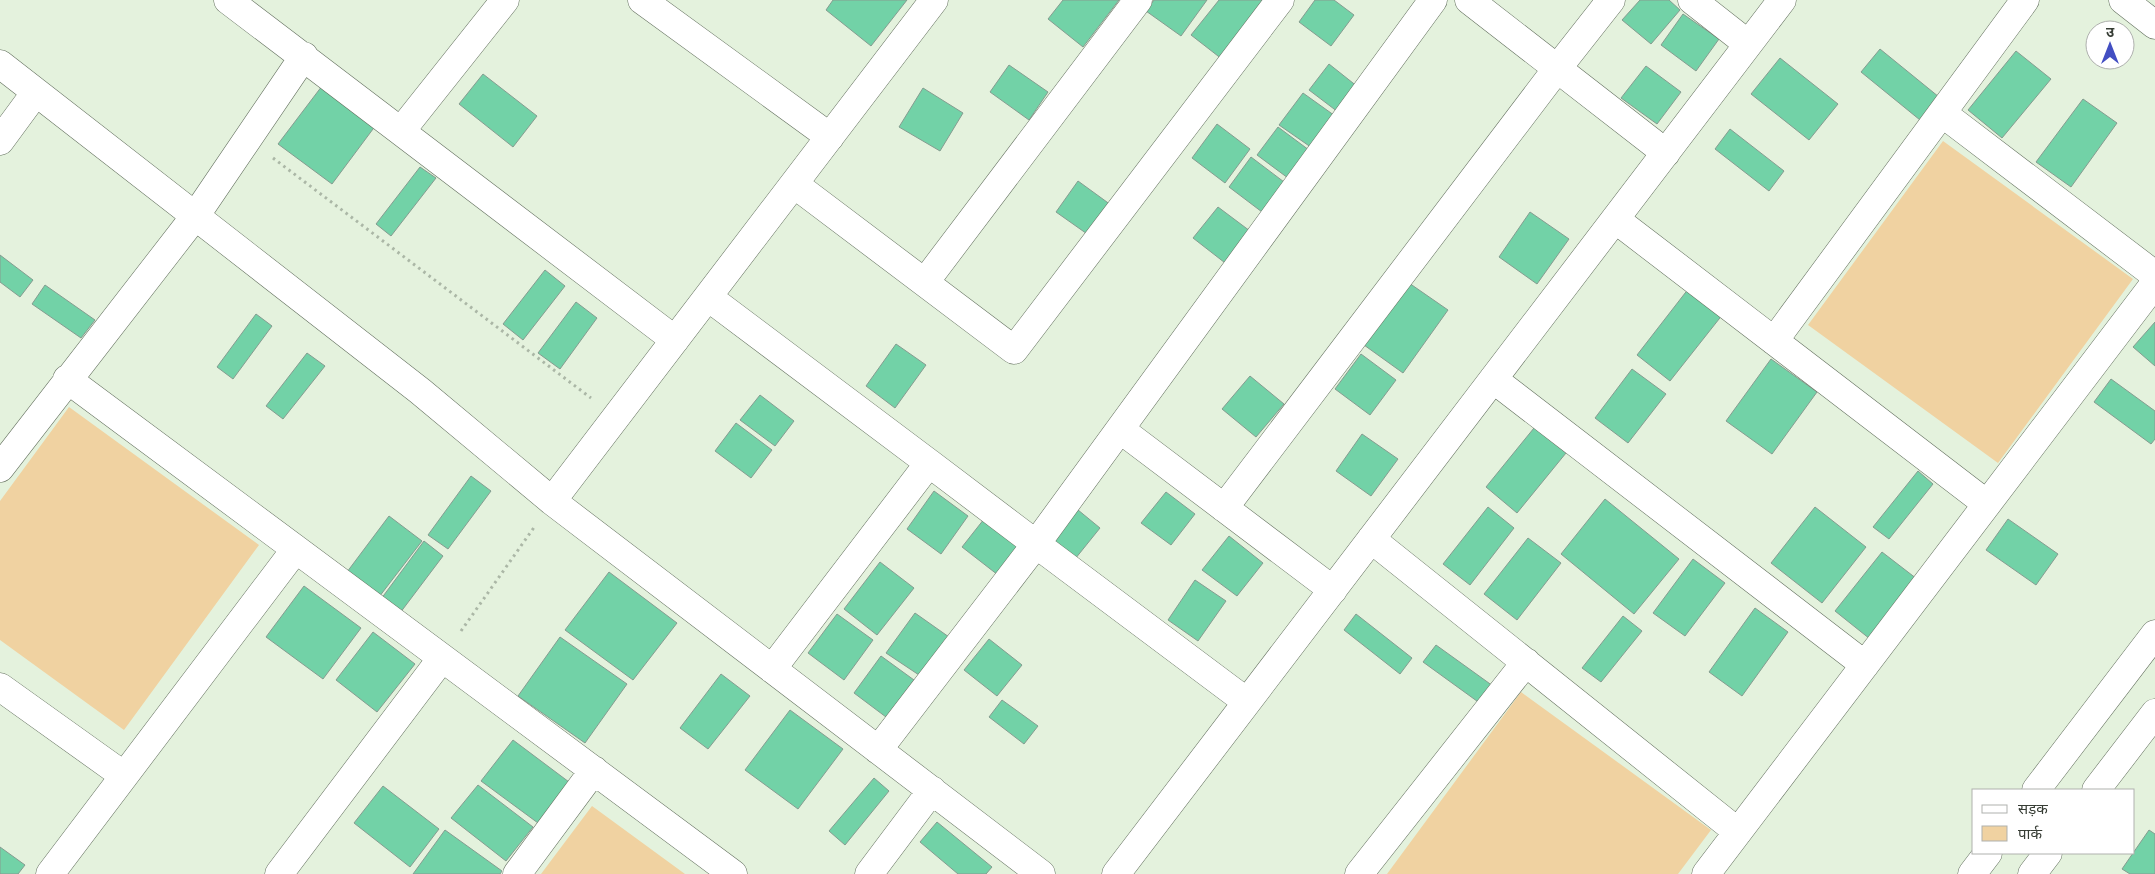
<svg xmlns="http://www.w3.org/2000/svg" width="2155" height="874" font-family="Georgia,'Noto Sans Devanagari',serif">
	<rect width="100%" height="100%" fill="#e4f2dd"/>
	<path fill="#f0d2a1" d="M1943 141 2133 279 1998 463 1808 325Z
		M69 407 259 545 124 730 0 640V501Z
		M1521 692 1711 830 1678 874H1387Z
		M592 806 685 874H541Z"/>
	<path fill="#72d2a7" stroke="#859c90" d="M833 0H907L871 46 826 10Z
		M1063 0H1119L1083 47 1048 19Z
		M1154 0H1207L1181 36 1146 11Z
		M1219 0H1274L1227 63 1191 35Z
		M1315 0H1334L1354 15 1331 46 1299 22Z
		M1640 0H1669L1680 10 1651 44 1622 20Z
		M1683 14 1719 39 1696 71 1661 45Z
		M1880 49 1939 97 1920 120 1861 72Z
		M2016 51 2051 79 2002 138 1968 110Z
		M1780 58 1838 104 1809 140 1751 94Z
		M1329 64 1358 87 1338 112 1309 90Z
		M1009 65 1048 92 1029 120 990 92Z
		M1646 66 1681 92 1657 124 1621 98Z
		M483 74 537 116 513 147 459 104Z
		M322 86 376 125 332 184 278 144Z
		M923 88 963 113 940 151 899 127Z
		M1303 93 1338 118 1315 150 1279 125Z
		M2083 99 2117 123 2071 187 2036 162Z
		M1217 124 1250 149 1225 183 1192 158Z
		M1278 127 1313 153 1292 181 1257 155Z
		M1730 129 1784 171 1769 191 1715 149Z
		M1251 157 1288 185 1266 215 1229 187Z
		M420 167 436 178 391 236 376 224Z
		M1078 181 1111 205 1090 236 1056 212Z
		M1218 207 1254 234 1229 266 1193 238Z
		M1530 212 1569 239 1537 284 1499 257Z
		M0 255 33 280 20 297 0 282Z
		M545 270 565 286 523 340 503 324Z
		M1409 283 1448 310 1403 373 1364 345Z
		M45 285 95 320 81 338 32 304Z
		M1689 288 1723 314 1670 381 1637 355Z
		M576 302 597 318 560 369 538 353Z
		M256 314 272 326 233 379 217 367Z
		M2155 322V366L2133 347Z
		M896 344 926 365 895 408 866 386Z
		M307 353 325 366 283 419 266 406Z
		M1361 354 1396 380 1370 415 1335 389Z
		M1771 359 1817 392 1772 454 1726 421Z
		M1632 369 1666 394 1628 443 1595 418Z
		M1250 376 1284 404 1256 437 1222 409Z
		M2111 379 2155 411V439L2151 444 2094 402Z
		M760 395 794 421 775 446 740 420Z
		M736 423 772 450 751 478 715 451Z
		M1534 428 1566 453 1517 513 1486 487Z
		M1362 434 1398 459 1371 496 1336 471Z
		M1918 471 1933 484 1889 539 1873 527Z
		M471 476 491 491 448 549 428 535Z
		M934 491 968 516 941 554 907 529Z
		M1166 492 1195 514 1171 545 1141 523Z
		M1605 499 1679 559 1634 614 1561 554Z
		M1072 505 1100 528 1071 564 1042 541Z
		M1488 507 1514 528 1470 585 1443 564Z
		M1815 507 1866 547 1822 603 1771 563Z
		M988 514 1023 541 998 575 962 547Z
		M389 516 422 541 379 597 347 572Z
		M2008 519 2058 554 2036 585 1986 550Z
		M1229 536 1263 563 1237 596 1202 570Z
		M1528 538 1561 563 1517 620 1484 594Z
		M424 541 443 556 400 613 381 599Z
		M1882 552 1917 579 1870 639 1835 611Z
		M1693 559 1725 583 1685 636 1653 613Z
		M880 562 914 588 877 635 844 609Z
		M609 572 677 623 633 680 565 630Z
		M1195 580 1226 601 1198 641 1168 620Z
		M304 586 361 628 323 679 266 637Z
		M1755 608 1788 632 1742 696 1709 672Z
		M915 613 949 637 922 677 886 653Z
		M837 614 873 640 844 680 808 653Z
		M1356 614 1412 658 1400 674 1344 630Z
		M1623 616 1642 631 1601 682 1582 668Z
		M373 632 415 664 377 712 336 680Z
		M560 637 627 684 585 743 518 696Z
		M989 639 1022 665 997 696 964 670Z
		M1436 645 1493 686 1481 704 1423 662Z
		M881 656 914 680 886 717 854 693Z
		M721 674 750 696 708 749 680 728Z
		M1002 700 1038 726 1024 744 989 717Z
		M790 710 843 749 798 809 745 770Z
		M513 740 569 782 538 823 481 781Z
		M874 778 889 791 845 845 829 831Z
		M478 785 533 827 506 861 451 818Z
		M383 786 439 829 410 867 354 823Z
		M937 822 992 867 986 874H958L920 842Z
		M445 830 502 871 500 874H413Z
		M2149 830 2155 834V874H2130L2122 869Z
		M0 847 25 865 18 874H0Z"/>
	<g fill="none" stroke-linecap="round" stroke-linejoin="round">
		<defs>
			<path id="street" d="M228 0 675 340
				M642 0 830 137
				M1469 0 1666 153
				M1692 0 1748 44
				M2123 0 2155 25
				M0 64 420 391 552 501 1041 874
				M1942 113 2155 275
				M401 131 505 0
				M0 141 36 92
				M794 184 1014 350 1280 0
				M1615 219 1987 504
				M925 282 1138 0
				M708 297 929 463 772 669
				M1774 341 2025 0
				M67 379 733 874
				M1493 379 1865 665
				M1121 430 1333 590
				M929 463 1036 544 1433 0
				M0 468 196 215 304 56
				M552 501 934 0
				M1224 508 1556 70 1611 0
				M1371 539 1738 832
				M0 687 123 775
				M878 750 1036 544 1247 702
				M2036 790 2155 634
				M2096 790 2155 713
				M50 874 295 550
				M279 874 442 658
				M517 874 594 770
				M869 874 932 790
				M1116 874 1782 0
				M1359 874 1526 662
				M1706 874 2155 283
				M1972 874 1988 853
				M2032 874 2048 853"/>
		</defs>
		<use href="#street" stroke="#64705f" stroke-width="29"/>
		<path stroke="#abb7a6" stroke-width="3" stroke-dasharray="2.5 4" stroke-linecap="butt" d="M273 158 591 398
			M461 631 535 526"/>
		<use href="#street" stroke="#fff" stroke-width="28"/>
	</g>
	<rect x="1972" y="789" width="162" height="65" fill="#ffffff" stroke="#afb1ae"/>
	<rect x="1982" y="805" width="25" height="8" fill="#ffffff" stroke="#afb1ae"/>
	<text x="2018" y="814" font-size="15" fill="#373d35">सड़क</text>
	<rect x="1982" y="826" width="25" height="15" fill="#f0d2a1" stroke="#afb1ae"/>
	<text x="2018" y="839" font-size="15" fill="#373d35">पार्क</text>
	<g transform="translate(2110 45)"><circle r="24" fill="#ffffff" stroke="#afb1ae"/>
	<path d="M0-4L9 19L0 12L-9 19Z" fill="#424ec2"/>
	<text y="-8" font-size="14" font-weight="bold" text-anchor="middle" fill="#373d35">उ</text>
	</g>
</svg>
